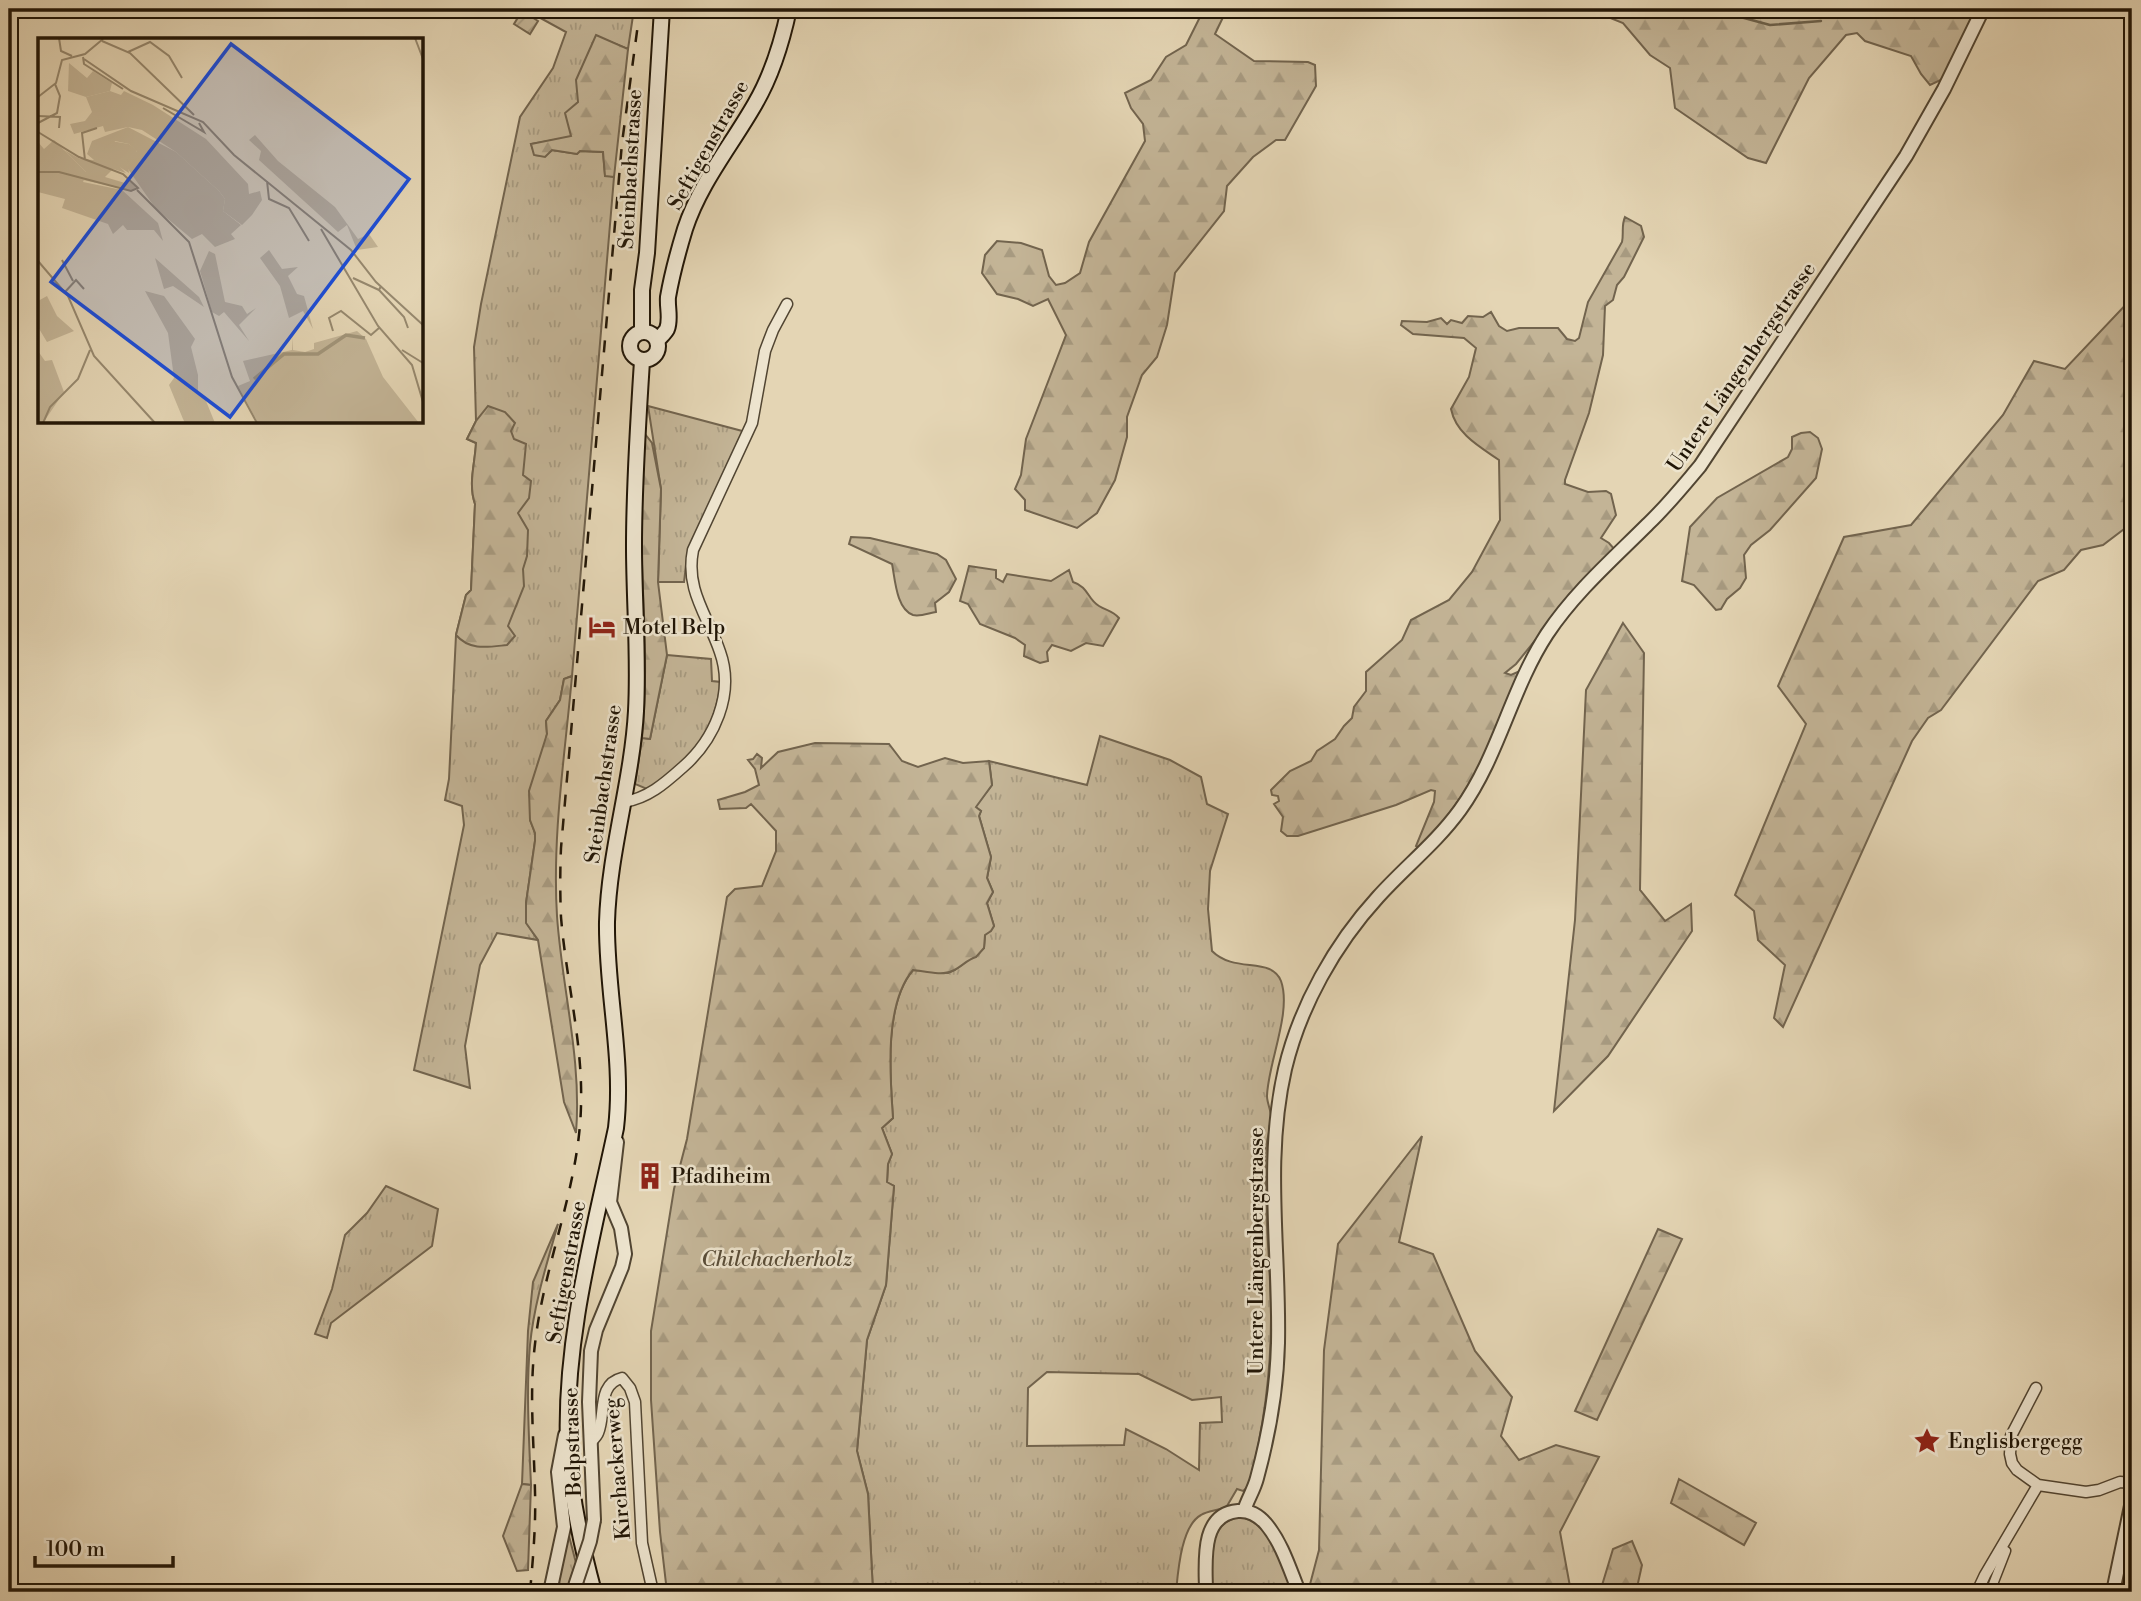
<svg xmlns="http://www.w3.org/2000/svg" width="2141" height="1601" font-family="'Libre Bodoni',serif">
	<defs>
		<pattern id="grass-tufts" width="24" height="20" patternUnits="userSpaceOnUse" patternTransform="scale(1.75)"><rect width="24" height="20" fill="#c3b496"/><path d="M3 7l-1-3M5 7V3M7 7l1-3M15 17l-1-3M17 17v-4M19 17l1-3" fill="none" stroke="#a79a80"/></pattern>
		<pattern id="forest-firs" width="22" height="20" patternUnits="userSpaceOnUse" patternTransform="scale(1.75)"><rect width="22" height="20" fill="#c3b496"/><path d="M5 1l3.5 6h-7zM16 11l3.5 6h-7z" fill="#a79a80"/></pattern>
		<pattern id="garden-furrows" width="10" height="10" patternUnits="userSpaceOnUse" patternTransform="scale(1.75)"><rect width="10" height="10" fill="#c3b496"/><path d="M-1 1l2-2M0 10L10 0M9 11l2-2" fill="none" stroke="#a79a80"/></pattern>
	</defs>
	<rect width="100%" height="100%" fill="#e4d5b4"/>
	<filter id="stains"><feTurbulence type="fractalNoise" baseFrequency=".00286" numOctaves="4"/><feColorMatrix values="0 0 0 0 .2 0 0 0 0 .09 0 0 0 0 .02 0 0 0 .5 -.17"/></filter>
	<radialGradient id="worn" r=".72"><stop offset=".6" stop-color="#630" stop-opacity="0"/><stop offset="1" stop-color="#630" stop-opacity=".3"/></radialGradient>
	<path fill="url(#grass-tufts)" stroke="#72644e" stroke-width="2" fill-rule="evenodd" d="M524 9H634L628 49 596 36 571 137 531 144 535 155 545 156 552 150 577 154 580 151 603 152 605 175 614 177 572 676 564 679 560 700 546 721 547 734 530 820 535 833V841L526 903V922L538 940 497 933 480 965 465 1046 470 1088 414 1070 464 825 462 806 445 800 449 779 456 635 466 595 471 590 475 504C468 483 475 464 476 443L467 439 476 421 474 347 481 304 520 117 553 68 566 32Z
		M648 406 746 432 716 500 687 557 684 582H658L661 489Z
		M667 655 711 659 712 681 721 682C714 732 693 765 647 789L635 784 642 738 650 739Z
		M1100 736 1170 760 1201 777 1207 804 1228 814 1210 871 1208 909 1212 951C1235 974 1271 956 1281 981 1292 1012 1268 1063 1267 1096 1267 1103 1271 1110 1271 1117 1271 1127 1267 1138 1266 1148 1263 1205 1271 1262 1271 1318 1271 1375 1263 1431 1249 1486L1243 1491 1237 1489 1227 1506C1219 1511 1209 1510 1201 1515 1181 1526 1178 1572 1176 1592H873L868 1494 857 1451 867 1340 886 1285 894 1186 887 1183 888 1164 892 1154 882 1128 893 1118C890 1075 884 1004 913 970L948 973 955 970 984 948 985 935 994 926 987 903 993 892 987 878 991 857 979 816 981 811 975 807 992 785 989 761 1087 785ZM1047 1372 1139 1374 1192 1400 1221 1397 1222 1422 1200 1423 1199 1470 1166 1449 1126 1429 1124 1445 1027 1446 1028 1388Z
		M386 1186 438 1209 432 1246 331 1323 327 1338 315 1334 332 1289 345 1235 367 1213Z
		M558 1224C547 1263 534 1304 530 1345 526 1391 529 1438 531 1485L522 1484 528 1331 533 1282Z
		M1242 1517C1273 1526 1283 1566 1295 1592H1211C1211 1565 1205 1520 1242 1517Z
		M568 1532 576 1563 566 1592H554Z"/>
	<path fill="url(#forest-firs)" stroke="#72644e" stroke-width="2" d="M1204 9H1227L1215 34 1254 61 1308 62 1315 65 1316 86 1285 140H1276L1253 157 1227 186 1224 211 1175 273 1167 325 1157 357 1142 375 1127 417V437L1115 480 1097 513 1077 528 1025 510V500L1015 489 1021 475 1026 439 1066 335 1048 299 1033 306 1018 299 997 294 982 273 985 255 997 241 1021 243 1042 250 1049 276 1056 285 1065 283 1080 273 1089 242 1145 141 1143 124 1131 108 1125 93 1151 80 1166 57 1186 45Z
		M1588 9H1979L1945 78 1930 85 1921 74 1911 56 1865 41 1857 33 1846 35 1809 78 1766 163 1748 158 1675 108 1670 68 1650 55 1623 23Z
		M596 35 628 49 614 177 605 176 603 152 580 151 577 154 552 150 545 157 534 155 531 144 571 136 565 113 578 102 576 80Z
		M1625 217 1641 226 1644 237 1624 277 1617 285 1613 300 1605 306 1603 355 1589 413 1565 480V484L1588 492 1606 491 1611 494 1616 515 1601 538 1609 543 1615 550 1567 601 1516 664 1505 673 1511 675 1522 670C1508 697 1500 728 1486 755 1469 786 1445 823 1420 848L1416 846 1434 802 1435 791 1431 790 1396 805 1298 836H1287L1281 831 1283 817 1274 804 1279 801 1278 796 1272 795 1271 790 1290 771 1311 761 1317 751 1335 739 1344 726 1352 718 1354 707 1366 691V672L1402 640 1411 620 1449 600 1472 572 1500 520 1499 460C1480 447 1456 434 1451 409L1469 377 1476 348 1464 338 1413 334 1401 325 1402 321 1427 322 1441 318 1447 324 1451 320 1462 323 1468 316 1483 317 1491 312 1499 326 1507 331 1519 328H1558L1567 339 1575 341 1579 338 1588 302 1622 242C1624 233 1621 226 1625 217Z
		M2132 298V523L2103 545 2081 550 2064 570 2038 581 1941 710 1928 718 1912 741 1783 1027 1774 1018 1785 965 1758 940 1754 911 1735 895 1806 724 1778 686 1844 537 1911 525 2003 415 2034 361 2065 369Z
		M488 406 505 412 515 423 511 431 514 439 526 444 523 475 531 481 529 498 518 513 528 530 527 556 523 569 524 586 508 626 515 636 507 645C488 647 470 651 456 635L466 595 471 590 475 504C468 483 475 464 476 443L467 439 476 421Z
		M1810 432 1818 438 1822 449 1816 478 1770 530 1751 545 1744 555 1746 578 1740 588 1727 599 1721 609 1716 610 1694 585 1682 581 1690 527 1717 498 1788 457 1792 449V437L1801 433Z
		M645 434 652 443 661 489 658 582 667 655 650 739 642 738C649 668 642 597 641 527 641 496 643 465 645 434Z
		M851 537 870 538 937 554 946 560 956 579 949 592 935 603 936 612C929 613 920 617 913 615 896 609 895 578 892 564L849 544Z
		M969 566 996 570V578L1003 582 1007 574 1051 581 1069 570 1073 582C1089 587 1087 599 1099 606 1107 611 1112 610 1119 618L1103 646 1086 643 1071 651 1052 645 1047 652 1048 661 1040 663 1024 656 1025 645 1015 638 980 624 968 604 960 601Z
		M1623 623 1644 653 1640 890 1665 921 1691 904 1692 931 1608 1056 1554 1111 1575 920 1586 690Z
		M572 676C565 755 552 836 557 916 562 989 582 1059 576 1133L564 1102 538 940 526 923V903L535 841V833L530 820 529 791 547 734 546 721 560 700 564 679Z
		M815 743 889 744 902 761 918 767 945 758 963 763 989 761 992 785 976 807 981 811 979 816 991 857 987 878 993 892 987 903 994 926 991 931 985 935 984 948 976 957C966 960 962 967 952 971 942 976 924 971 913 970 884 1004 890 1076 893 1118L882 1128 892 1154 888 1164 887 1182 894 1186 886 1285 867 1340 857 1451 868 1494 873 1592H667L660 1532 651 1400V1331L674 1189 687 1139 727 897 735 889 762 886 776 851V831L751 804 746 808 720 809 718 800 745 792 759 785 755 769 748 760 753 759 757 754 762 758 761 768 778 752Z
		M1422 1136 1399 1242 1433 1254 1475 1351 1512 1397 1501 1436 1519 1460 1556 1445 1599 1457 1560 1532 1571 1592H1308L1319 1550 1324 1350 1338 1244Z
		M1658 1229 1682 1239 1597 1420 1575 1411Z
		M1679 1479 1756 1523 1744 1545 1671 1503Z
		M522 1484 531 1485 528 1570 517 1571 503 1536Z
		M1632 1541 1642 1565 1636 1592H1600L1613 1549Z"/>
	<path fill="url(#garden-furrows)" stroke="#72644e" stroke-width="2" d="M522 11 538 21 530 34 514 24Z"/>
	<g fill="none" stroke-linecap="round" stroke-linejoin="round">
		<path stroke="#6d614b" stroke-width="2.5" d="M1711 9 1770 25 1821 21"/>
		<defs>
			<path id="pedestrian" d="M1990 1592 2006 1551 2001 1548"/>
			<path id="minor" d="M624 802C648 798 664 784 683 767 714 740 735 694 720 652 708 616 685 590 693 550L752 423 765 351 773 330 787 304
				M2036 1388 2011 1436 2010 1454 2012 1463 2017 1470 2038 1485 2086 1492 2099 1490 2120 1482 2132 1483
				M591 1442C594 1439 597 1436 598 1433 606 1414 597 1384 622 1378L630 1388 635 1402 642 1543 653 1592
				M1977 1592 1985 1575 2038 1485"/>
			<path id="tertiary" d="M1244 1511C1247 1500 1254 1490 1257 1478 1269 1434 1277 1388 1278 1343 1280 1251 1264 1160 1285 1069 1300 1006 1335 944 1378 897 1405 867 1436 843 1460 810 1499 756 1511 689 1547 634 1575 592 1613 559 1648 524 1667 506 1683 486 1700 466L1906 156 1944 89 1983 9
				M594 1520 589 1402 591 1351 596 1330 622 1267 625 1254 621 1228 610 1202 617 1142
				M550 1592 564 1527 558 1472 565 1435
				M1206 1592C1206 1565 1199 1514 1238 1511 1249 1510 1259 1516 1266 1524 1282 1543 1290 1570 1299 1592
				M2113 1592 2132 1501"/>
			<path id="secondary" d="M630 346a14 14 0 1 1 28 0a14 14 0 1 1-28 0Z
				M642 332V290L647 253 662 9
				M657 341C660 337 665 333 667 329 671 319 667 307 668 297 672 274 678 252 685 229 700 183 731 146 755 104 772 75 782 42 789 9
				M594 1592C581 1544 570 1495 568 1445 564 1338 594 1232 616 1128 624 1059 606 991 607 922 609 851 632 782 636 711 639 656 634 601 634 546 634 484 638 423 642 361"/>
		</defs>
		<use href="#pedestrian" stroke="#514532" stroke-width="11"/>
		<use href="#minor" stroke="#514532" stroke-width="13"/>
		<use href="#tertiary" stroke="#514532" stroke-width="16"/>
		<use href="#secondary" stroke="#201506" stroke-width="18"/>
		<use href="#pedestrian" stroke="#ede4ce" stroke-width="8"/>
		<use href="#minor" stroke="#ede4ce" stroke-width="10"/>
		<use href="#tertiary" stroke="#ede4ce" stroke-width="12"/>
		<use href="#secondary" stroke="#ede4ce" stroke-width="14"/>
		<path stroke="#201506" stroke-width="2.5" stroke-dasharray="12 12" stroke-linecap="butt" d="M530 1592C533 1559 536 1525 535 1492 534 1443 529 1393 535 1344 544 1263 579 1188 581 1106 583 1042 566 980 561 917 560 894 560 871 561 848L622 143 640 9"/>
		<defs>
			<path id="tertiary-bridge" d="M573 1592 590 1541 594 1520"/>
		</defs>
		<use href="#tertiary-bridge" stroke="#514532" stroke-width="16" stroke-linecap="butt"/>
		<use href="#tertiary-bridge" stroke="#ede4ce" stroke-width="12"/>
	</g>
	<defs>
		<symbol id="hotel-bare" viewBox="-9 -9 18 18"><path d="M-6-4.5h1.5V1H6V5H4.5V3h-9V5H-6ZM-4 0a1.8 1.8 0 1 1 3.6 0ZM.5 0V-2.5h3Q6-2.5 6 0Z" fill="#8f2418" stroke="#ede4ce" stroke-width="2.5" paint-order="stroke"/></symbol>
		<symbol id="building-bare" viewBox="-9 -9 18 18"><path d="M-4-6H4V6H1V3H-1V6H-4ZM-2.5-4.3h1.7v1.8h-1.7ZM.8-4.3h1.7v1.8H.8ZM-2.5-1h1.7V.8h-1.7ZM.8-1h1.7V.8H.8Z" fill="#8f2418" stroke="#ede4ce" stroke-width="2.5" paint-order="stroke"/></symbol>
		<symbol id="sight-bare" viewBox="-9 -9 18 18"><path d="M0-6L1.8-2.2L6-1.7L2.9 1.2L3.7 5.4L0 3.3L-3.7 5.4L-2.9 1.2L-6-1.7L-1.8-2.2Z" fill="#8f2418" stroke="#ede4ce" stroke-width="2.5" paint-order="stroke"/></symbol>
	</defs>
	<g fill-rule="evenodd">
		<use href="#hotel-bare" x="583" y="608" width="38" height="38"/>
		<use href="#building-bare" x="631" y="1157" width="38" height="38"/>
		<use href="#sight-bare" x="1908" y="1422" width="38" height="38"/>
	</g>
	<g text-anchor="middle" stroke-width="5" stroke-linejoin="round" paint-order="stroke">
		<g font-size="21" fill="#201506" stroke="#ede4ce">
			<text transform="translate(708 145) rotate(-61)" y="7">Seftigenstrasse</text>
			<text transform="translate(630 169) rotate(-87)" y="7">Steinbachstrasse</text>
			<text transform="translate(1741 367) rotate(-56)" y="7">Untere Längenbergstrasse</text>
			<text transform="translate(603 784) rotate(-82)" y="7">Steinbachstrasse</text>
			<text transform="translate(1256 1251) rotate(-90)" y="7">Untere Längenbergstrasse</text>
			<text transform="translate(566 1272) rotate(-80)" y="7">Seftigenstrasse</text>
			<text transform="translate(572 1442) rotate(-92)" y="7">Belpstrasse</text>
			<text transform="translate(617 1469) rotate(-95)" y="7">Kirchackerweg</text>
		</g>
		<g font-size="21" fill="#201506" stroke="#ede4ce" text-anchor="start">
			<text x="623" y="634">Motel Belp</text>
			<text x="671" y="1183">Pfadiheim</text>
			<text x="1948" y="1448">Englisbergegg</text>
		</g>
		<g font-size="21" font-style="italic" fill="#594d38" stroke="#ede4ce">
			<text x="777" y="1266">Chilchacherholz</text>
		</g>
	</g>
	<g transform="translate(38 38)">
		<rect width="385" height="385" fill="#e4d5b4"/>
		<path d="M31 25 49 40 55 33 74 45 72 53 48 59 30 53ZM90 89 138 114 181 153 187 161 185 173 203 187 193 196 197 201 177 209 164 196 154 201 118 171 90 131 88 121 99 113 91 106 77 103 71 118 88 135 75 131 67 139 87 145 90 140 99 148 95 153 45 142 48 134 26 112 42 121 56 122 49 116 54 103ZM217 97 240 123 297 169 320 201 331 196 340 209 319 212 309 187 300 194 221 122 223 113 211 102ZM9 258 19 278 36 293 9 304 0 289V263Z" fill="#c3b496"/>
		<path d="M72 53 83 57 86 53 115 67 168 101 210 146 211 156 222 153 224 162 214 177 204 187 185 173 187 161 181 153 138 114 104 92 90 89 67 94 65 88 36 96 32 86 47 83 54 74 48 59ZM16 102 49 135 45 144 84 152 120 185 125 203 116 192H89L85 187 75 196 70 186 24 170 27 161 0 154V104L6 111ZM73 103 91 106 99 112 95 122 89 121 91 135 75 125 66 111ZM231 212 244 231 260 229 250 238 259 256 266 258 275 291 265 273 251 280 242 248 222 220ZM171 213 177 216 187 264 204 268 209 276 218 270 201 287 211 303 186 274 181 278 174 274 162 233ZM117 220 161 259 166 269 135 248 126 251ZM107 253 126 258 157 301 153 309 160 337V356L168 363 177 385H147L145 381 131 347 136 340 130 295ZM319 293 328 301 345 339 381 385H220L200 348 212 343 205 323 254 312 255 299V312L267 314 276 311V305ZM0 313 7 323 14 322 26 354 5 385H0Z" fill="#c3b496"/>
		<path fill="none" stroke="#a19479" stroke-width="3.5" d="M216 341 246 316H280L308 297 327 300"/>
		<path fill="none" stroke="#96886e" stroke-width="2" d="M21 0 23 13 34 18M377 0 385 21M64 3 92 15 156 77M90 14 112 4 131 18 144 40M45 19 46 26 85 51M46 21 93 53 165 84 196 117 313 212 338 244 385 287M0 59 18 45 24 22 47 16 65 1M125 70 166 94 161 85M0 78 22 79 21 90M0 85 19 75 22 58 17 46M0 94 41 119 85 136 100 150 93 153 21 134H0M47 122 44 95 59 90M229 143 231 161 251 170 271 203M99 152 151 204 194 339 219 385M283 191 340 288 374 327 385 364M24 222 35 243M0 223 30 258 56 318 117 385M315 240 341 252M343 248 341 252 366 279 370 290M27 254 38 242 46 251M295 293 291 280 303 273 333 297 341 290M364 312 385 325M5 385 12 369 40 341 52 312"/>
		<path fill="#1d4ed8" fill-opacity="0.15" stroke="#1d4ed8" stroke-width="3.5" d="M193 6 371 141 192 379 13 244Z"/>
		<rect width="385" height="385" fill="none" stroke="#201506" stroke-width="3.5"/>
	</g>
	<rect width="2141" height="1601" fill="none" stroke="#e4d5b4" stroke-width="35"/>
	<rect x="10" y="10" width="2120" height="1580" fill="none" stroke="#201506" stroke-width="3.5"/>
	<rect x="18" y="18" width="2106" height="1566" fill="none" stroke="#201506" stroke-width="2"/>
	<path d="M35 1556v10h138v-10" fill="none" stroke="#201506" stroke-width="3.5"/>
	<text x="46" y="1556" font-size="21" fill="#201506" stroke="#ede4ce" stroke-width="5" paint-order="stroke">100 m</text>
	<rect width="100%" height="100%" filter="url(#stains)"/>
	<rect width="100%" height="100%" fill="url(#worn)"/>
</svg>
